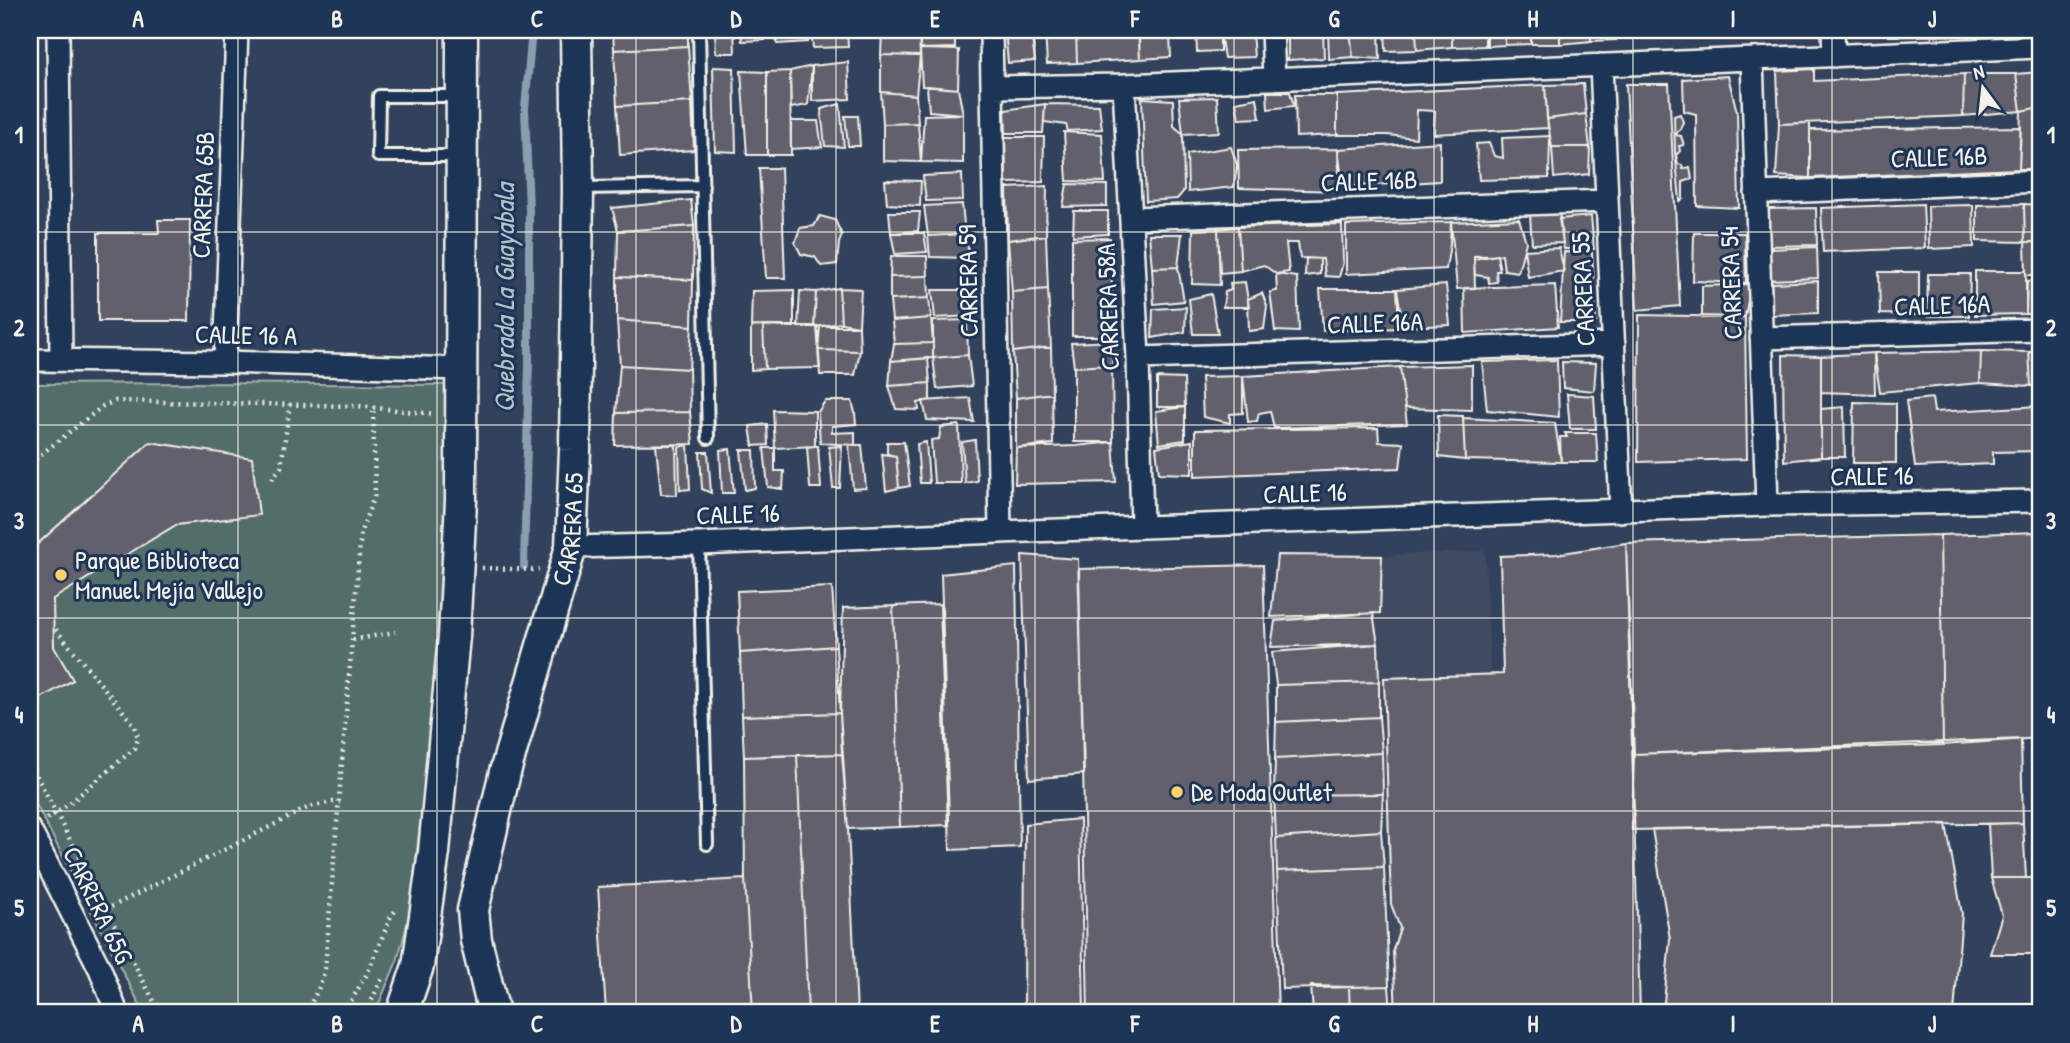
<svg xmlns="http://www.w3.org/2000/svg" width="2070" height="1043" font-family="'Patrick Hand',sans-serif">
	<rect width="100%" height="100%" fill="#32425d"/>
	<filter id="ink" filterUnits="userSpaceOnUse"><feTurbulence type="fractalNoise" baseFrequency=".0143" numOctaves="2"/><feDisplacementMap in="SourceGraphic" scale="14" xChannelSelector="R" yChannelSelector="G"/><feConvolveMatrix kernelMatrix="1 2 1 2 8 2 1 2 1" color-interpolation-filters="sRGB"/></filter>
	<g filter="url(#ink)">
		<path fill="#404b62" d="M1485 551 1505 1013H1393L1373 556Z"/>
		<path fill="#536e6b" stroke="#a4b0aa" stroke-width="2" d="M192 383 453 385 443 633 409 918 397 961 375 1013H144L30 793V384Z"/>
		<g fill="none" stroke-linecap="round" stroke-linejoin="round">
			<path stroke="#899fb0" stroke-width="8" d="M524 566 529 362V210L525 108 532 30"/>
		</g>
		<path fill="#62606c" stroke="#f4f1e8" stroke-width="2" d="M613 30H688V46L614 50Z
			M715 30H734L735 53H716Z
			M741 30H765V40L742 41Z
			M776 30H807L808 42 777 44Z
			M811 30H847L848 47 813 48Z
			M882 30H919L920 56 881 55Z
			M920 30H955V48L920 49Z
			M1005 30H1031L1035 61 1008 63Z
			M1045 30H1076L1077 63 1047 64Z
			M1076 30H1138L1140 59 1077 63Z
			M1196 30H1220V51L1197 52Z
			M1288 30H1323L1324 58 1288 60Z
			M1328 30H1350L1353 57 1329 59Z
			M1350 30H1379L1380 59 1353 57Z
			M1385 30H1416L1417 50 1386 51Z
			M1416 30H1452V47L1417 50Z
			M1452 30H1485V46L1452 47Z
			M1487 30H1504L1505 45 1487 46Z
			M1504 30H1531V44L1505 45Z
			M1531 30H1560V44H1531Z
			M1560 30H1591V41L1560 44Z
			M1591 30H1615L1616 40 1591 41Z
			M1645 30H1668V37L1645 38Z
			M1670 30H1695L1696 36 1670 37Z
			M1699 30H1725V37L1699 38Z
			M1725 30H1774V35L1725 37Z
			M1777 30H1811V34L1777 35Z
			M1850 30H1880V34H1850Z
			M1888 30H2020V35L1888 36Z
			M2022 30H2040V35H2022Z
			M1252 32 1254 57 1224 58 1220 33Z
			M1170 35 1171 57 1140 59 1139 36Z
			M688 46 692 102 617 106 614 50Z
			M920 49 959 50 958 89 922 86Z
			M881 55 920 56 916 95 881 92Z
			M848 62 850 99 812 101V66Z
			M812 66 808 105 791 108 790 71Z
			M713 67 734 68 736 152 715 151Z
			M1814 69V81L1964 74 1963 116 1779 124 1777 71Z
			M741 71 767 72V155H747Z
			M790 71 791 155H767V72Z
			M2040 72V107L2021 111 2016 74Z
			M1964 74H2016L2021 111 1963 116Z
			M1728 76 1737 112 1739 208 1697 206 1696 114 1684 111 1683 79Z
			M1583 84 1586 114 1547 119 1545 85Z
			M1626 84H1669L1680 306 1637 310Z
			M1545 85 1548 128 1434 134 1435 111 1417 110 1416 138 1387 135H1337V95Z
			M927 86 958 89 963 114 929 111Z
			M881 92 916 95 918 123 883 124Z
			M1267 92H1290L1294 106 1268 109Z
			M1295 95H1337V135L1296 137Z
			M1217 97 1219 132 1183 134 1179 98Z
			M1142 98 1173 100 1174 126 1183 134 1184 191 1177 199 1146 201Z
			M1257 98 1260 118 1239 119 1236 102Z
			M692 102 694 150 620 155 617 106Z
			M840 104 844 147 825 146 821 109Z
			M1045 104 1043 133H1006L1005 110Z
			M1045 104 1099 105 1102 129 1068 131 1066 125 1044 122Z
			M2040 107V169H2019L2021 111Z
			M963 114V163L921 162 924 115Z
			M1586 114 1590 147H1552L1547 119Z
			M1680 114 1683 122 1680 129 1675 135 1681 136 1684 145 1679 146 1680 151 1676 155 1678 164 1682 165 1683 169 1690 167 1692 179 1683 182V199L1680 201 1675 151 1674 116Z
			M845 116H858L860 146H848Z
			M791 121H818L822 147 791 149Z
			M918 123 921 162 883 161V124Z
			M1810 123V178L1776 176 1779 124Z
			M2021 127 2019 169 1810 178V130Z
			M1064 132 1102 134 1105 182 1067 181Z
			M1550 136 1549 178 1479 180 1476 144 1489 143 1494 156 1503 158 1502 138Z
			M1005 137H1044L1043 182 1006 183Z
			M1440 142V181L1343 187 1338 149Z
			M1231 147 1237 165 1234 187 1188 192 1187 154Z
			M1552 147H1590L1589 174 1554 178Z
			M1338 149 1339 191 1239 188 1238 150Z
			M759 168H781L785 278H766Z
			M962 174 963 200 926 201 923 176Z
			M885 180 921 181 920 206 887 204Z
			M1067 184 1107 185V206L1063 207Z
			M1047 186 1046 235 1008 240 1007 188Z
			M691 200 694 226 618 231 612 208Z
			M962 204 965 234 928 236 924 206Z
			M1923 204 1925 248 1823 252 1821 208Z
			M2024 204 2025 242 1977 241V205Z
			M2024 204 2040 205V242H2025Z
			M1973 205 1974 247 1929 249 1928 206Z
			M1816 208 1817 245 1768 246 1767 209Z
			M1074 211H1108V234L1073 236Z
			M889 212H920L918 231 891 233Z
			M1559 212 1563 243 1532 244 1530 215Z
			M820 216 835 220 842 235 839 243 837 264 821 266 815 257 801 254 795 243 800 228 814 226Z
			M1591 216 1594 249H1564L1559 219Z
			M1519 219 1526 242 1518 272 1504 270 1502 255 1474 256 1475 288 1457 289 1451 222Z
			M158 220H190L189 321H98V233H159Z
			M1451 222 1450 244 1446 269 1346 274V225Z
			M1342 224 1343 263 1339 277 1325 276 1323 259 1300 258 1298 243H1286L1289 272 1276 274 1264 265 1241 271 1238 227Z
			M694 226 693 280 617 277 618 231Z
			M1238 227 1241 271 1220 273 1218 229Z
			M1218 229 1220 285 1192 284 1193 230Z
			M891 233H924L927 252 895 254Z
			M1694 233H1745L1746 283 1693 281Z
			M965 234 970 258 930 257 928 236Z
			M1149 234H1182L1178 267 1152 268Z
			M1046 235 1048 289 1012 292 1008 240Z
			M1110 238 1114 336H1072V239Z
			M2025 242H2040V275H2026Z
			M1817 247 1818 278 1769 280 1768 249Z
			M1559 248 1564 271 1528 277 1524 250Z
			M1564 252 1592 253 1596 322H1560Z
			M1497 255 1500 271H1496L1497 282 1489 283 1488 277 1475 275 1474 259Z
			M891 256H927L928 276 890 277Z
			M1306 258 1320 259V274L1305 276Z
			M1178 267 1184 301 1154 304 1152 268Z
			M1975 271H2026V314L1975 315Z
			M1879 272H1919V315L1880 314Z
			M1276 274 1297 277 1299 332 1275 331 1270 292 1277 291Z
			M1928 274H1970L1969 316H1927Z
			M928 276 929 298 890 300V277Z
			M617 277 693 280 692 326 617 320Z
			M2040 280V314H2026L2027 281Z
			M1818 281V313L1772 315 1771 283Z
			M1245 282 1249 307H1223L1225 292 1231 290 1230 283Z
			M1751 284 1745 317 1702 318V286Z
			M1446 285 1450 325 1403 327 1397 289Z
			M1555 285 1558 327 1465 333 1464 288Z
			M839 288 861 289 859 326 841 323Z
			M839 288 841 323 814 327 816 292Z
			M1048 289 1051 347 1013 352 1012 292Z
			M1320 289H1397L1399 328 1323 331Z
			M794 290V327L751 326 752 291Z
			M932 290H968L970 316 935 318Z
			M800 291 816 292 814 327H798Z
			M1262 293 1267 306 1264 329 1249 331 1248 299Z
			M1211 294 1218 334H1193L1189 299Z
			M929 298 931 318 892 321 890 300Z
			M1186 307 1185 332 1152 338 1153 309Z
			M1639 315 1745 317 1747 459 1638 462Z
			M931 318 933 343 894 344 892 321Z
			M617 320 692 326 689 369 620 365Z
			M967 320 968 355 933 358V321Z
			M763 326 765 369 751 370V327Z
			M763 326H817L820 368 765 369Z
			M820 326H859L860 351 818 350Z
			M1113 341 1112 365 1074 367 1071 343Z
			M933 343V358L891 361 894 344Z
			M1051 347 1052 393 1016 398 1013 352Z
			M818 350 860 351 855 375H820Z
			M1981 351 1980 383 1880 392 1874 353Z
			M1981 351 2029 352 2031 386 1980 383Z
			M2040 351V386H2031L2029 352Z
			M1874 353 1875 394 1821 392V356Z
			M968 355 972 386 937 389 933 358Z
			M1783 355 1821 356V457L1784 461Z
			M928 358 930 383 889 386 891 361Z
			M1557 360 1559 417 1487 410 1482 362Z
			M1562 362 1596 363 1594 391 1563 388Z
			M620 365 689 369 690 412 616 413Z
			M1112 365 1113 442H1074V367Z
			M1472 365V410L1405 408 1400 367Z
			M1400 367 1407 424 1274 428 1270 411 1259 413 1257 421 1248 422 1243 376Z
			M1243 376V413L1230 414V423L1203 417 1201 377Z
			M1157 378 1184 379 1185 407H1157Z
			M930 383V400L918 403 919 410 896 409 889 386Z
			M1052 393 1053 444 1016 448V398Z
			M1567 394 1594 396 1596 429H1570Z
			M970 398 974 422 927 420 923 401Z
			M1932 398 1934 412 2040 406V451L1993 452V464L1915 467 1906 401Z
			M825 401H852L855 413 856 424 832 426V433L855 432V445L820 443 818 412Z
			M1854 402 1896 403V463H1853Z
			M1185 407V440L1159 444 1156 411Z
			M1844 407 1845 457H1821V409Z
			M773 410 815 411V446L775 448Z
			M690 412 693 444 615 445 616 413Z
			M1438 415 1463 416 1465 460 1439 457Z
			M1463 418 1555 423 1561 462 1465 460Z
			M767 424 768 445 753 446 750 426Z
			M959 425 961 483H934L931 440 939 439 941 427Z
			M1378 428 1379 442 1403 443 1400 468 1195 476V430Z
			M1565 433H1596L1598 462H1561L1560 437H1567Z
			M975 440 977 481 965 483 962 442Z
			M1192 441V474L1159 473 1156 447Z
			M150 442 252 458 259 515 176 525 53 599 54 647 73 680 30 704V551Z
			M887 442H904L910 486 899 488 896 456 887 454Z
			M926 442 929 483H920L917 444Z
			M1113 442 1116 482 1015 484 1016 448 1076 446Z
			M656 445H676L677 495 661 494Z
			M688 445 690 489 680 490 679 447Z
			M849 445H862L866 488 853 489Z
			M815 446H818L821 488H810L807 447Z
			M842 446 840 488H833L829 447Z
			M764 448H775V471H784L783 489 768 487Z
			M730 449 734 493H722L720 450Z
			M741 450H754L755 488 745 490Z
			M700 452H708L711 493 702 489Z
			M882 454 896 456 899 488 886 491Z
			M2040 532V738L1943 745 1940 535Z
			M1940 535 1943 745 1634 754 1626 543Z
			M1626 543 1640 1013H1396L1393 950 1400 928 1391 904 1384 678 1503 674 1500 556 1557 554Z
			M1022 555 1078 559 1084 774 1029 779Z
			M1277 555 1382 556 1380 613 1271 617Z
			M1263 565 1278 1013H1088L1079 569Z
			M1016 566 1020 847 950 850 941 574Z
			M832 587 836 646 740 653 737 591Z
			M940 604 948 825 900 827 893 606Z
			M893 606 900 827 848 829 840 713 843 608Z
			M1373 613 1378 644 1271 647 1275 621Z
			M1378 644 1379 682 1276 685 1272 652Z
			M836 646 840 713 742 716 740 653Z
			M1379 682V717L1276 722V685Z
			M840 713 842 754 744 757 742 716Z
			M1379 717 1382 753 1275 759 1276 722Z
			M2021 739 2023 823 1632 830 1634 754Z
			M1382 753 1383 794 1274 795 1275 759Z
			M842 754 848 829 857 1013H808L797 755Z
			M797 755 808 1013H753L745 879 744 757Z
			M1383 794 1381 831 1276 838 1274 795Z
			M1080 819 1084 1013H1024L1025 824Z
			M2023 823 2026 878H1991L1988 824Z
			M1946 824 1962 914 1954 1013H1663L1670 939 1652 829Z
			M1381 831 1384 867 1277 871 1276 838Z
			M1384 867 1389 986 1282 989 1277 871Z
			M1991 878H2040V954H1990L2002 915Z
			M745 879 753 1013H606L598 887Z
			M1311 986 1349 987 1350 1013H1313Z
			M1389 986 1391 1013H1350L1349 987Z
			M1309 1010V1013H1285V1012Z"/>
		<g fill="none" stroke-linecap="round" stroke-linejoin="round">
			<defs>
				<path id="lane" d="M699 30 708 438
					M459 96H379L378 156H460
					M581 188 703 186
					M699 544 707 844"/>
				<path id="street" d="M58 30 61 360
					M991 30 1000 532
					M1272 30 1274 79
					M1833 30 1834 56
					M1752 59 1767 505
					M1601 65 1621 511
					M1124 85 1138 358 1142 527
					M993 87 1124 85 2040 47
					M1756 193 2040 181
					M1132 218 1607 201
					M1761 338 2040 330
					M1138 358 1614 344
					M30 360 225 362 461 369
					M225 362 237 30
					M571 547 699 544 1000 532 1767 505 2040 501
					M30 830 100 969 117 1013"/>
				<g id="secondary">
					<path d="M402 1013 418 966 434 852 454 636 461 501 462 30"/>
					<path id="s1" d="M494 1013 476 940 473 910 505 772 571 547 575 450 578 188 576 30"/>
				</g>
			</defs>
			<use href="#lane" stroke="#f4f1e8" stroke-width="16"/>
			<use href="#street" stroke="#f4f1e8" stroke-width="26"/>
			<use href="#secondary" stroke="#f4f1e8" stroke-width="35"/>
			<path stroke="#f4f1e8" stroke-width="4.5" stroke-dasharray="2 5" stroke-linecap="butt" d="M30 463 103 406 115 401 358 406 435 414
				M272 479 281 467 290 404
				M482 568 539 570
				M353 640 395 632
				M30 763 160 1013
				M47 819 69 804 135 748 138 738 135 726 53 626
				M105 910 309 807 333 802H340
				M304 1013C314 999 321 986 325 968L361 531 375 494 373 407
				M344 1013 368 972 391 916 396 910
				M366 1013 383 976"/>
			<use href="#lane" stroke="#1d3557" stroke-width="10"/>
			<use href="#street" stroke="#1d3557" stroke-width="21"/>
			<use href="#secondary" stroke="#1d3557" stroke-width="30"/>
		</g>
	</g>
	<path fill="none" stroke="#f4f1e8" stroke-width="2" stroke-opacity="0.55" d="M238 30V1013M437 30V1013M636 30V1013M836 30V1013M1035 30V1013M1234 30V1013M1434 30V1013M1633 30V1013M1832 30V1013M30 232H2040M30 425H2040M30 618H2040M30 811H2040"/>
	<g fill="#ffd166" stroke="#1d3557" stroke-width="2.5">
		<circle cx="61" cy="575" r="7"/>
		<circle cx="1177" cy="792" r="7"/>
	</g>
	<g text-anchor="middle" stroke-width="6" stroke-linejoin="round" paint-order="stroke">
		<g font-size="26" fill="#f4f1e8" stroke="#1d3557">
			<text transform="translate(1939 157) rotate(-2)" y="9">CALLE 16B</text>
			<text transform="translate(1369 181) rotate(-2)" y="9">CALLE 16B</text>
			<text transform="translate(203 195) rotate(-88)" y="9">CARRERA 65B</text>
			<text transform="translate(968 281) rotate(-91)" y="9">CARRERA 59</text>
			<text transform="translate(1731 283) rotate(-92)" y="9">CARRERA 54</text>
			<text transform="translate(1583 289) rotate(-93)" y="9">CARRERA 55</text>
			<text transform="translate(1942 305) rotate(-2)" y="9">CALLE 16A</text>
			<text transform="translate(1108 307) rotate(-92)" y="9">CARRERA 58A</text>
			<text transform="translate(1375 323) rotate(-2)" y="9">CALLE 16A</text>
			<text transform="translate(246 335) rotate(1)" y="9">CALLE 16 A</text>
			<text transform="translate(1872 476) rotate(-1)" y="9">CALLE 16</text>
			<text transform="translate(1305 493) rotate(-2)" y="9">CALLE 16</text>
			<text transform="translate(738 514) rotate(-2)" y="9">CALLE 16</text>
			<text dy="9" stroke="none"><textPath href="#s1" startOffset="499">CARRERA 65</textPath></text>
			<text transform="translate(98 905) rotate(64)" y="9">CARRERA 65G</text>
		</g>
		<g font-size="26" fill="#f4f1e8" stroke="#1d3557" text-anchor="start">
			<text x="75" y="569">Parque Biblioteca<tspan x="75" dy="30">Manuel Mejía Vallejo</tspan></text>
			<text x="1191" y="801">De Moda Outlet</text>
		</g>
		<g font-size="28" font-style="italic" fill="#b6c1c7" stroke="#1d3557">
			<text transform="translate(504 298) rotate(-90)" y="10">Quebrada La Guayabala</text>
		</g>
	</g>
	<rect width="2070" height="1043" fill="none" stroke="#1d3557" stroke-width="77"/>
	<g transform="translate(1983 88) rotate(345)" stroke="#1d3557" stroke-width="5" paint-order="stroke">
	<path d="M0-5L12 26L0 18L-12 26Z" fill="#f4f1e8"/>
	<text y="-10" font-size="19" font-weight="bold" text-anchor="middle" fill="#f4f1e8">N</text>
	</g>
	<rect x="38" y="38" width="1994" height="966" fill="none" stroke="#f4f1e8" stroke-width="2.5"/>
	<g font-size="23" text-anchor="middle" font-weight="bold" fill="#f4f1e8">
		<text x="138" y="27">A</text>
		<text x="337" y="27">B</text>
		<text x="537" y="27">C</text>
		<text x="736" y="27">D</text>
		<text x="935" y="27">E</text>
		<text x="1135" y="27">F</text>
		<text x="1334" y="27">G</text>
		<text x="1533" y="27">H</text>
		<text x="1733" y="27">I</text>
		<text x="1932" y="27">J</text>
		<text x="19" y="143">1</text>
		<text x="2051" y="143">1</text>
		<text x="19" y="336">2</text>
		<text x="2051" y="336">2</text>
		<text x="19" y="529">3</text>
		<text x="2051" y="529">3</text>
		<text x="19" y="723">4</text>
		<text x="2051" y="723">4</text>
		<text x="19" y="916">5</text>
		<text x="2051" y="916">5</text>
		<text x="138" y="1032">A</text>
		<text x="337" y="1032">B</text>
		<text x="537" y="1032">C</text>
		<text x="736" y="1032">D</text>
		<text x="935" y="1032">E</text>
		<text x="1135" y="1032">F</text>
		<text x="1334" y="1032">G</text>
		<text x="1533" y="1032">H</text>
		<text x="1733" y="1032">I</text>
		<text x="1932" y="1032">J</text>
	</g>
</svg>
